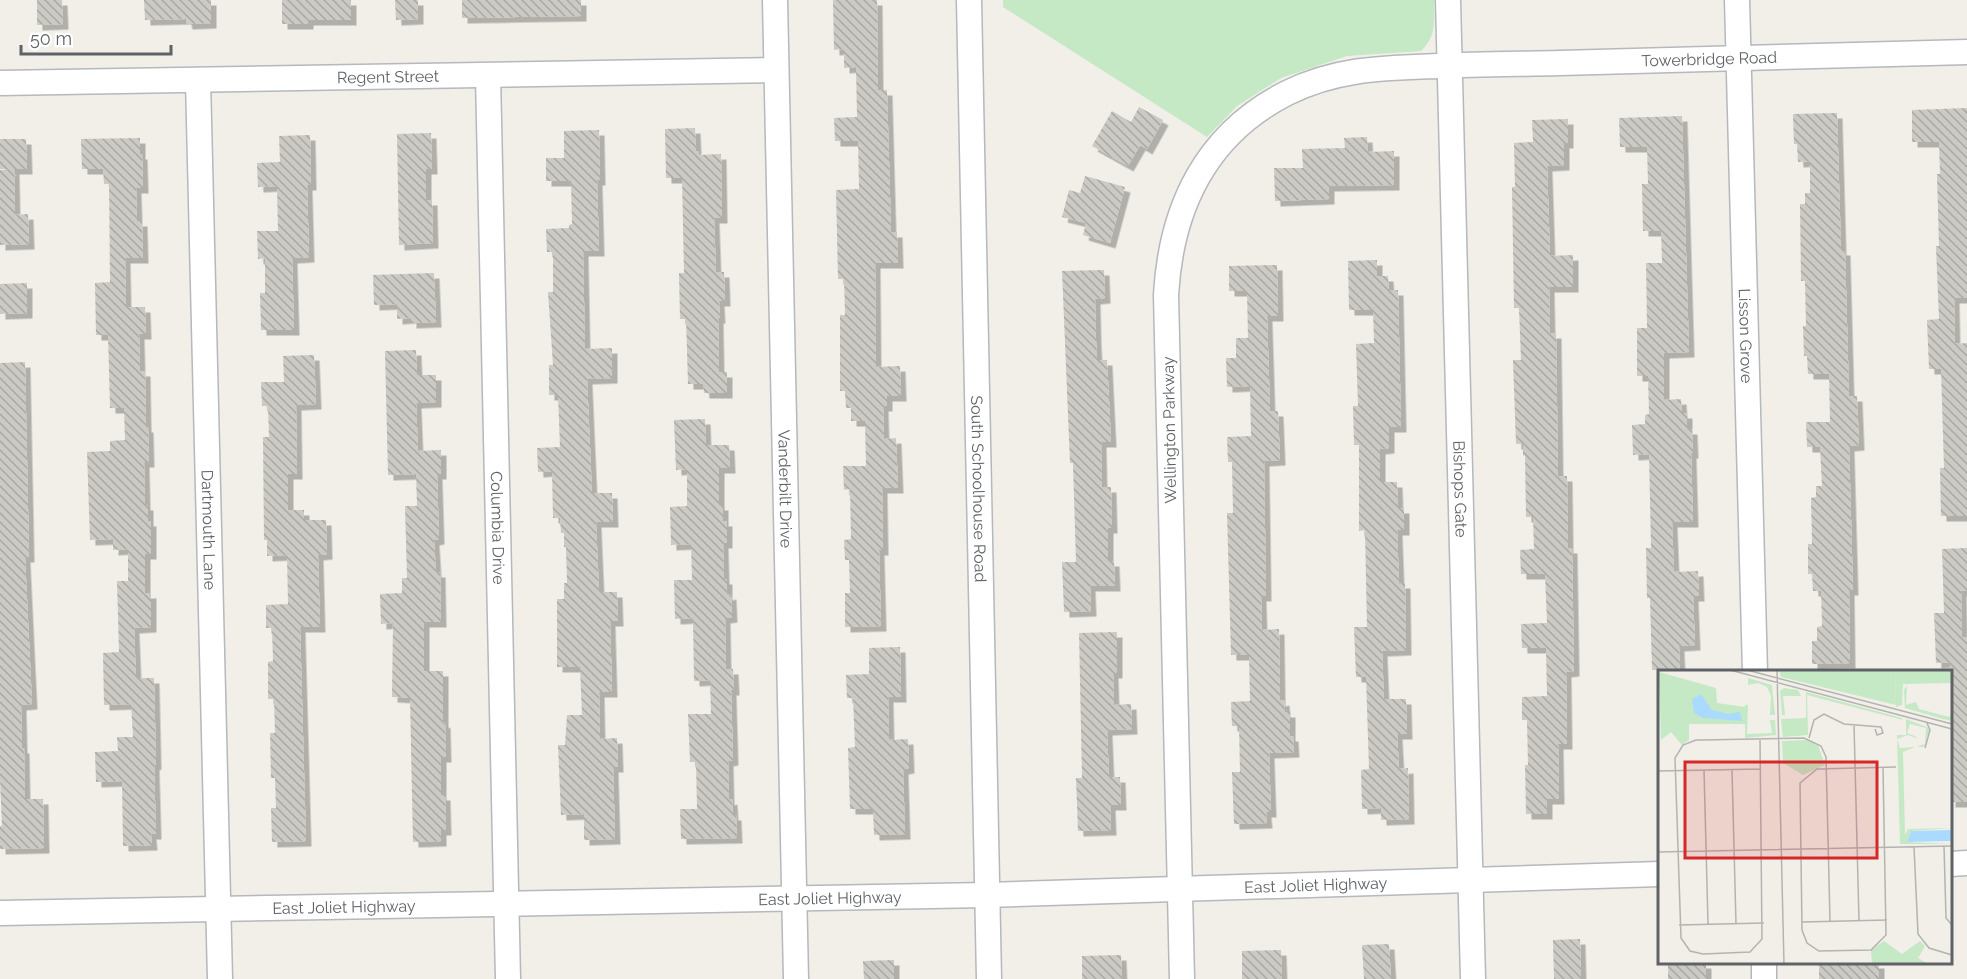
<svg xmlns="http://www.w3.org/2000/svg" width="1967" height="979" font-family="Raleway,sans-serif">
	<defs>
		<pattern id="building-back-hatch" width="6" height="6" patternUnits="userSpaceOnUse" patternTransform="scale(1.5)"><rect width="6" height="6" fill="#cccac5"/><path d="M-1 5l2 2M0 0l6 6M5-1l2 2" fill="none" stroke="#a9a8a4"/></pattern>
		<filter id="shadow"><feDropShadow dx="5.5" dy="5.5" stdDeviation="0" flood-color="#0004"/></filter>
	</defs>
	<rect width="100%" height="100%" fill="#f1efe8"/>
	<path fill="#c5e8c5" d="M1003 0H1434C1434 22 1437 35 1421 51L1347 56 1281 78 1237 106 1207 137 1003 7Z"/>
	<path fill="url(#building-back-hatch)" filter="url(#shadow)" d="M37 0H62L63 24 37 25Z
		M144 0H211V23L187 24 186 19 145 20Z
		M282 0H351V20H308V24H282Z
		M395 0H418V19L396 20Z
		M462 0H581V16L462 18Z
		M833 0H877L878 90H887L891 232H897L898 263H875L876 367 900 366 901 396H887V406H883L884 439 896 438 898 488H882L883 550H879L881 626 845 627V593H850L849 560H845L844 540 851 539 850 489 844 490 843 466H866L865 421H851V408H846L845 391H840V315H845L844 279H838L836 190 859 189 858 141H835L834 118 857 117 856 67 844 68V49L834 50Z
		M1139 107 1163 120 1147 149 1140 145 1128 166 1092 146 1112 111 1131 122Z
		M1967 108V298H1954L1955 344 1967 343V516H1941L1940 468H1944L1941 369H1929L1927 320 1939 319 1936 246H1939L1937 174H1940L1939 142H1912V110Z
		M1837 113 1841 250H1845L1849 396H1857L1859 445 1849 446 1853 590H1849L1850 663 1812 664V641H1817V627L1822 626 1821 591H1813L1812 574H1808V544H1812L1811 498 1816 497V486H1822L1820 447H1807L1806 422H1830L1829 374H1808L1807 356H1804L1803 326H1806L1805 281H1801L1800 204H1805V193H1810V161L1798 162 1797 144H1794L1793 114Z
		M1682 116 1689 352 1664 353V400L1681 399 1682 413H1687V429H1692L1693 453H1691L1693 522H1672L1674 572 1698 571 1699 596H1693L1695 645 1679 646 1680 670H1652L1650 598H1647L1646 548H1651L1649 454 1633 455 1632 425 1645 424V415L1649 414 1648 376H1637V328H1647L1646 263H1662L1661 231H1643L1642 184H1648L1647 147H1620L1619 118Z
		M1568 119V143H1564V165L1547 166 1550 256 1573 255V287H1549L1550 333H1556L1558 476H1567L1568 548H1572L1574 671 1566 672 1567 744H1558L1559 799H1547V814H1526L1525 765H1528L1527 720H1522V697L1547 696 1546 648H1522L1521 624 1547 623 1545 574H1521L1520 550 1534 549 1533 517H1526L1525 455 1523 456V444H1516L1513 360H1521L1519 308H1514L1512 187H1515L1514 143 1533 142 1532 120Z
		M695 128 696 151H699V155L721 154 722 218H714L716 272H724L725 301H719L720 318H718L719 372H727V393H704L703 384H688L686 319H680L679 273H684L682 178H666L665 129Z
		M599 130 600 180H597L599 251H583L585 349 612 348V378L587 379 592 493H612L613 522H596L599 592H617L618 621H610L612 692H599L600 739 617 738 618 767H613L615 839 584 840V814L561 815 558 745H565L567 715H582L580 667H557V599H564V583H567L566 547H564V533H561L560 518H553L552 471 538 472 537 448 560 447 558 395H549V365H553L548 292H553V252H547L546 229 569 228V225L572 224 571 181H546V158H564V131Z
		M431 133 432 169H426V200H432L433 243 399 245 397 134Z
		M310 135 311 185H307L309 257 292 258 294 330H261L260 293H265V258L258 259 257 231H278L277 186 258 187 257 163 280 162 279 136Z
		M1367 137 1368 152 1394 151V185L1329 186V199L1275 201 1274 168H1303L1302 149 1345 148 1344 138Z
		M140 138V154H142L143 188H136L137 221H142L143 258H125L126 307H145L146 334H139L140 371H145L146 427H148L149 462H144L145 505H148V521H151V554H145V593H151V627L134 628 136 678H154L156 764 154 765 156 834H151L152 845 123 846 122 781 96 782 95 752 118 751 117 737H133L131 704 104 705 103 653 119 652 117 581H128V549L113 550V539L90 540 87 452 110 451V441L125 440 124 408H110L108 335H96L95 283 110 282 109 184H104L103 169H82L81 139Z
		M0 139H26L27 169H0Z
		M14 169 15 215 28 214 29 244 0 245V170Z
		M1085 176 1125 187 1110 243 1083 235 1086 223 1062 217 1069 190 1080 193Z
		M1377 260V276H1388L1389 290H1398L1401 427H1389V448L1380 449V482H1397L1398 508H1404V530H1397L1399 583H1405L1406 650 1382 651 1384 699H1406L1407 734H1397L1399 769 1408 768 1409 819 1381 820V808L1362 809 1361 770 1369 769 1366 677H1356L1354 627H1367L1365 530 1359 531V445H1354L1353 406H1358L1356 344 1374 343 1373 310H1349L1348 261Z
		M1277 265 1278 316H1267L1270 411H1278L1280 460 1264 461 1266 596H1261L1262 630 1279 629 1280 701 1284 700 1285 712H1290V736H1293L1294 752 1269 753 1271 812H1266L1267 823 1234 824 1232 772H1240L1239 726H1232L1231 702 1250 701 1249 655H1231L1227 513H1233L1232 462H1228L1227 437 1251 436 1250 386 1227 387 1226 358H1236V338H1248L1247 291H1229V266Z
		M1104 270 1105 298 1095 299 1096 341 1097 360H1107L1111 442H1101L1102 487H1111L1112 528H1108V561H1114L1115 586H1090L1091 611 1064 612 1062 562H1076L1073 463H1070L1062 271Z
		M434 273 436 322 411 323V318L397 319V304L374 305 373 275Z
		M27 283V313L0 314V284Z
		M416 350 417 375H436V402L416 403 418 451 441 450V474H437L439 539 434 540 436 572H440L441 622H424V671H443V723L445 722 446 757H441V795H445L446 830H441V841L413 842 410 698 392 697 393 623 381 624 380 594 402 593V578H407L405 506H417L416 474 388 475 385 351Z
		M314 355 316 404 296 405 297 474H288V510H304V520H326L327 554 318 555 320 627H300L306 841 272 842 271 808H276L275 778H271L270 733H275L274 699H268V662L273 661 272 628H266V605L288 604 287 555 267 556V540H264L263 437H269L268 406H262L261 382H284L283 356Z
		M25 362 29 557H25L32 704 21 705 22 748H24L25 799H43L44 848 0 849V826H2L0 779V363Z
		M705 419 706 445H729L730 468H719V505H723V521H727V543H723L724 579H727V595L731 594 732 617 725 618 726 669H733L734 690H731L733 760 728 761 729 800 732 799 733 815H736L737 838 681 839 680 809H697L696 762H690L688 714H711L710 680 694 681 693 618 675 619 674 580H692L691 544 671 545 670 507 687 506V469L676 470 674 420Z
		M1967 548V591H1961L1962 637H1967V802H1950V662L1936 663 1934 613H1944L1942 549Z
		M1117 632V673H1113L1114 705 1131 704 1132 729 1107 730 1109 777H1120L1121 805H1110L1111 830 1078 831 1076 778H1082L1079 633Z
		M900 647 901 697H888L889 740 908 739 909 768 903 769 905 834 874 835 873 809H850L848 748 855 747 853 698H847L846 675 869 674V648Z
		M1580 939 1581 979H1554L1553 940Z
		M1389 944 1391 979H1364L1362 945Z
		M1281 950 1282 979H1242V951Z
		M1121 955 1122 979H1082V956Z
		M894 960V979H864L863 961Z
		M1668 963H1706V979H1668Z
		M1819 963H1879V979H1819Z"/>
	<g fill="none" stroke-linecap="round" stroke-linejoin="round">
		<defs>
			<g id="minor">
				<path id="s1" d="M775 0 796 979"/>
				<path id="s2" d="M969 0 989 979"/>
				<path id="s3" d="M1448 0 1473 979"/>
				<path id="s4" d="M1737 0 1755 672"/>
				<path id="s5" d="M488 76 508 979"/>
				<path id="s6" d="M198 80 220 979"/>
				<path id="s7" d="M0 83 776 70"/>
				<path d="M1950 864 1967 863"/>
				<path id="s8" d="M0 913 987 895 1660 874"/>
				<path d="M1764 962V979"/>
				<path id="s9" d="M1182 979 1166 295C1171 207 1206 134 1287 93 1337 68 1384 68 1438 66 1478 64 1519 64 1560 63 1695 59 1831 55 1967 52"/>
			</g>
		</defs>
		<use href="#minor" stroke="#b5b8bc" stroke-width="27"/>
		<use href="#minor" stroke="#fff" stroke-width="24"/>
	</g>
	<g text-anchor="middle" stroke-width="5" stroke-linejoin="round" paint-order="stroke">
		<g font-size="16" fill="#5f6368" stroke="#fff">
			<text dy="6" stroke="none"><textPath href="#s9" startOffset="1358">Towerbridge Road</textPath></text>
			<text dy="6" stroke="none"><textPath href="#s7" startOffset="388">Regent Street</textPath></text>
			<text dy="6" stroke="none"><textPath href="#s4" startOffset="336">Lisson Grove</textPath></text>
			<text transform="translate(1169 430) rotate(-91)" y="6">Wellington Parkway</text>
			<text dy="6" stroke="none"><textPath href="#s1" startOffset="489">Vanderbilt Drive</textPath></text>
			<text dy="6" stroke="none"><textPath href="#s3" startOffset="489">Bishops Gate</textPath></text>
			<text dy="6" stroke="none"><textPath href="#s2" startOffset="489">South Schoolhouse Road</textPath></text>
			<text dy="6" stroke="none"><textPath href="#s5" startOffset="452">Columbia Drive</textPath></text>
			<text dy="6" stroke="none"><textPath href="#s6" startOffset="450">Dartmouth Lane</textPath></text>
			<text dy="6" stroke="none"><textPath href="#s8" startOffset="1316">East Joliet Highway</textPath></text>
			<text dy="6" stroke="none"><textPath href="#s8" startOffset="830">East Joliet Highway</textPath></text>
			<text dy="6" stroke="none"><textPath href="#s8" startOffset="344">East Joliet Highway</textPath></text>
		</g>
	</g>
	<g transform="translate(1658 670)">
		<rect width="294" height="294" fill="#f1efe8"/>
		<path d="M237 0H294V13L245 14 244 35 238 37ZM90 8 114 15 117 45H112L113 26 109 17 100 13 90 15ZM249 16 248 35 258 32 261 39 291 47 294 45V18V51L249 40 289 50 247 38 246 20ZM126 18 140 20 143 26H125L127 45H124L122 21ZM148 22 244 48 245 50 149 25 150 65 125 67 123 49 148 48ZM87 35H90L89 64 114 63 112 50H117L118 65 87 68ZM248 49 271 58V61L267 75 265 77H261L260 76 267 74 268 58 252 54 249 63 259 67V68L250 65 239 69 242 78 257 77 245 82 247 165 250 159 294 158 253 161 249 172 294 174H242L239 65H248ZM148 70 160 75 167 95 145 105 125 93 124 71Z" fill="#c5e8c5"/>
		<path d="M121 0H237L238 35 123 7ZM1 2 58 18 59 33 87 37V54H31V70L24 75 13 62 3 70ZM226 271 244 284 262 271 267 276 260 288 270 294H214L213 280Z" fill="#c5e8c5"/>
		<path d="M43 24 54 40 70 44 82 42 84 51 45 48 36 43 34 29ZM294 160V171L249 172 253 161Z" fill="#aadaff"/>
		<path fill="none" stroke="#b3b3b1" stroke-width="1.5" d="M72 0 294 59M89 0 294 54M119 0 126 294M196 54 201 251M151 68 156 50 166 44 186 54 223 57 225 63 219 65 217 59M102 69 104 269 92 282 45 284 32 281 23 268 17 88 25 75 38 70H44L146 68 163 76 168 87 172 251M267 78 272 60 269 53M225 97 228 265 213 280 161 281 149 273 144 260 142 113 159 99 238 97M46 100 50 254M74 100 78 254M0 101 103 99M286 176 288 248 294 255M256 177 260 264 271 278 294 285M0 182 294 176M144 252 229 250M21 255 106 253"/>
		<path fill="#d62828" fill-opacity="0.15" stroke="#d62828" stroke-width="3" d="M27 92H219V188H27Z"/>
		<rect width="294" height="294" fill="none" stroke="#5f6368" stroke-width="3"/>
	</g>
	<path d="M21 45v9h150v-9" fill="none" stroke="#5f6368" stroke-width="3"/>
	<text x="30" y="45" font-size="18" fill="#5f6368" stroke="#ffffff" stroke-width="4.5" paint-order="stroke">50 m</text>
</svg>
